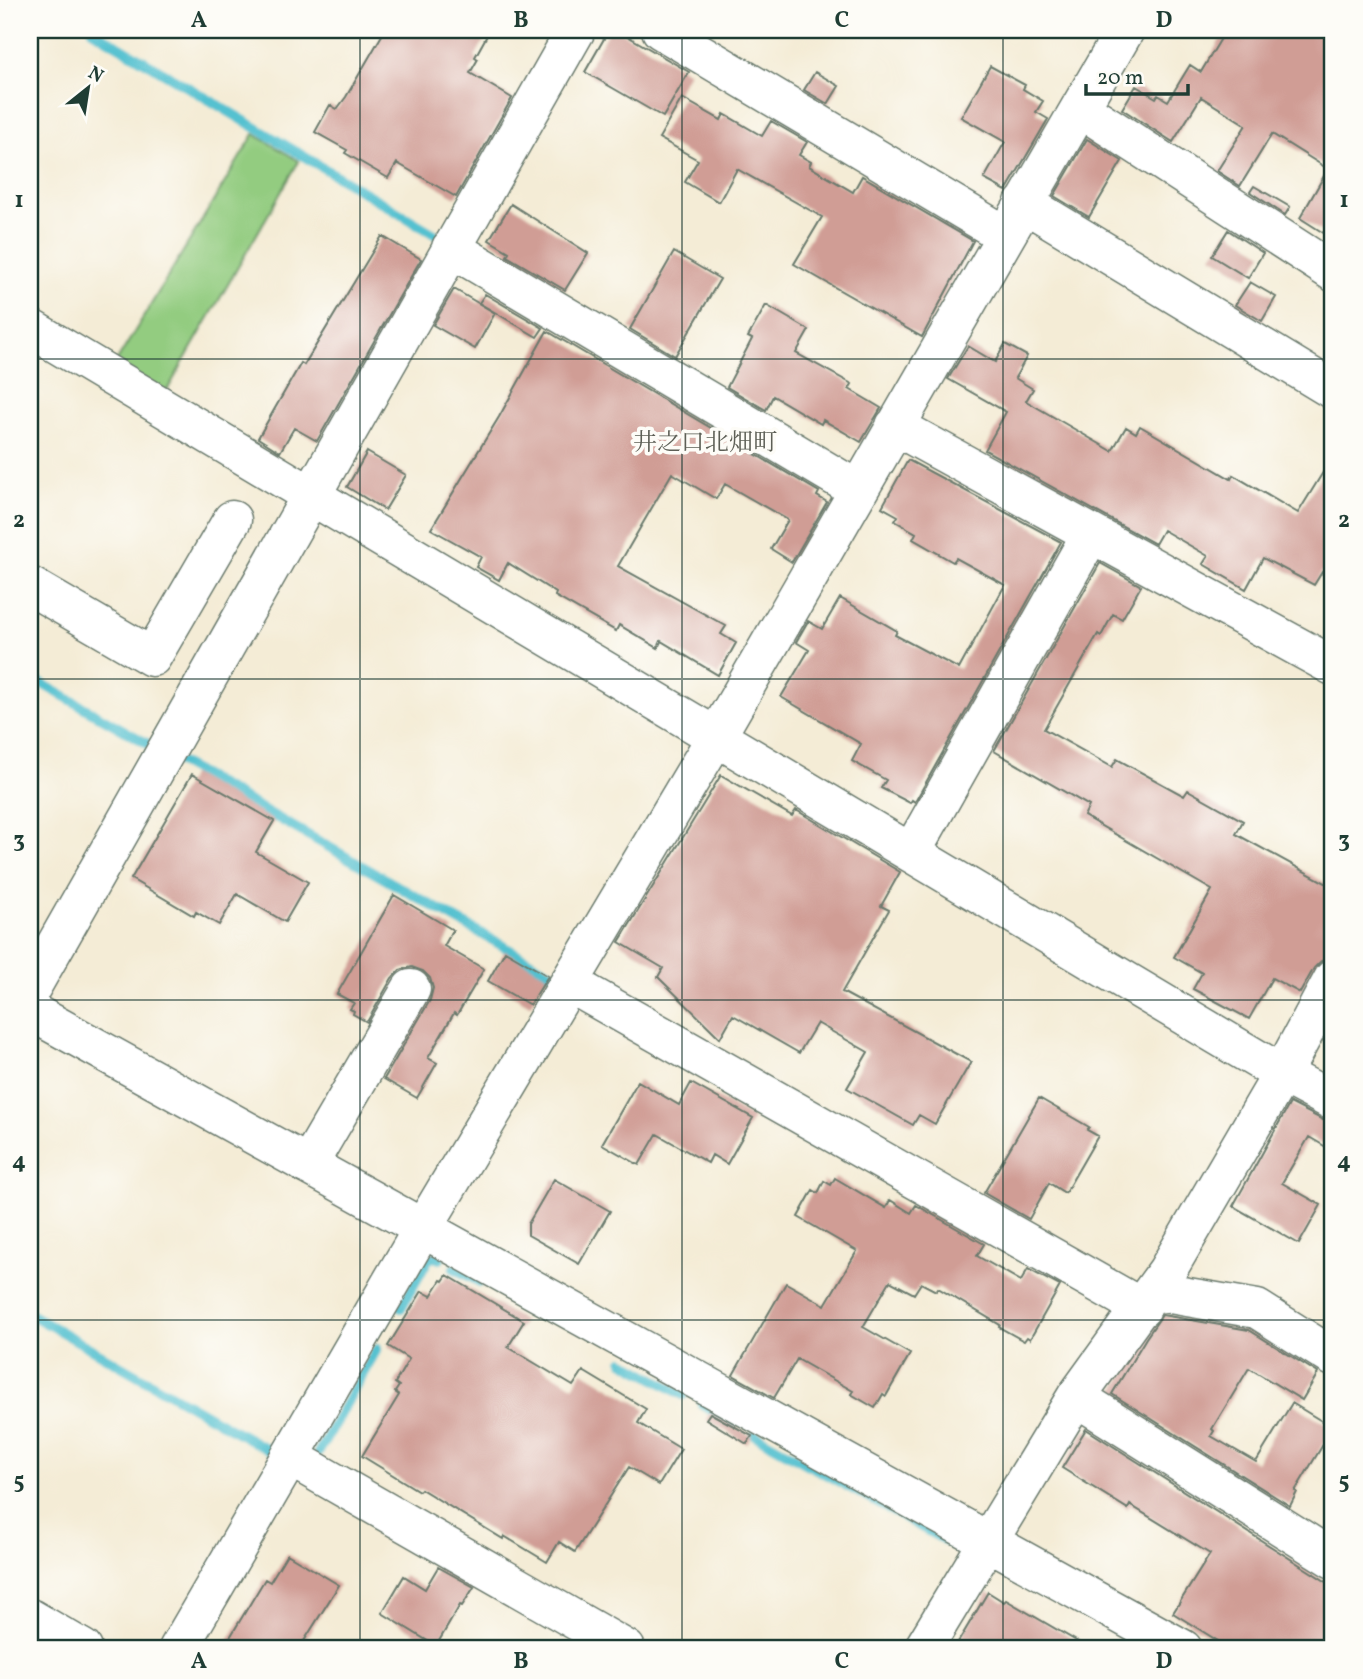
<svg xmlns="http://www.w3.org/2000/svg" width="1363" height="1679" font-family="Vollkorn,'Noto Serif JP',serif">
	<rect width="100%" height="100%" fill="#fdfcf7"/>
	<filter id="ink" filterUnits="userSpaceOnUse"><feTurbulence type="fractalNoise" baseFrequency=".0143" numOctaves="2"/><feDisplacementMap in="SourceGraphic" scale="14" xChannelSelector="R" yChannelSelector="G"/><feConvolveMatrix kernelMatrix="1 2 1 2 8 2 1 2 1" color-interpolation-filters="sRGB"/></filter>
	<filter id="wash" filterUnits="userSpaceOnUse"><feTurbulence type="fractalNoise" baseFrequency=".00686" numOctaves="4" result="noise"/><feDisplacementMap in="SourceGraphic" scale="28" xChannelSelector="R" yChannelSelector="G"/><feGaussianBlur stdDeviation="1.57" result="paint"/><feColorMatrix in="noise" values="0 0 0 0 0 0 0 0 0 0 0 0 0 0 0 0 0 1.4 0 .05"/><feComposite in="paint" operator="in"/></filter>
	<g filter="url(#wash)">
		<rect width="100%" height="100%" fill="#f4ecd6"/>
		<path fill="#93cc80" stroke="#59845a" stroke-width="2" d="M254 134 299 161 165 394 115 364Z"/>
		<g fill="none" stroke-linecap="round" stroke-linejoin="round">
			<path stroke="#55c1d0" stroke-width="10" d="M92 30 441 238
				M30 677 150 745
				M179 762 554 975
				M454 1268 480 1282
				M401 1308 429 1258 435 1257 440 1259
				M30 1314 272 1452
				M623 1361 683 1395
				M702 1405 733 1423
				M755 1435 952 1544
				M318 1453 377 1349"/>
		</g>
		<g id="blocks">
			<path fill="#d09d95" d="M385 30H490L475 57 478 59 470 73 512 98 456 197 397 163 388 178 345 153 347 150 315 132 330 105 337 109 346 97Z
				M609 30H617L689 72 663 117 585 72Z
				M1226 30H1333V239L1300 218 1328 169 1272 134 1240 186 1217 171 1246 125 1201 97 1173 142 1122 109 1136 86 1156 98 1158 95 1168 101 1190 65 1201 72Z
				M990 66 1025 85 1023 89 1043 101 1036 112 1048 119 1006 191 984 179 1005 142 961 117Z
				M815 72 839 86 828 104 804 90Z
				M682 98 721 120 724 114 762 136 771 121 807 142 799 155 811 162 809 166 853 192 862 176 973 241 922 337 794 264 822 217 737 169 719 202 685 182 698 160 659 138Z
				M1087 139 1122 161 1089 217 1054 196Z
				M1254 186 1290 207 1285 215 1250 192Z
				M511 204 588 253 565 290 507 256 509 252 489 240Z
				M1228 230 1263 253 1248 278 1212 256Z
				M382 236 421 259 317 441 294 428 280 452 258 438 301 363 304 365Z
				M674 252 720 279 675 356 630 329Z
				M1250 282 1276 297 1262 321 1235 305Z
				M454 289 495 313 475 349 433 325Z
				M485 294 543 328 537 337 479 303Z
				M766 305 809 330 796 353 852 384 849 389 881 408 861 442 823 420 821 424 773 396 766 410 727 387 752 339 748 337Z
				M547 331 819 492 817 496 827 502 792 562 771 549 788 520 725 484 716 499 672 473 618 566 726 626 721 634 736 643 718 675 661 641 658 648 619 625 616 631 555 596 556 593 508 563 499 580 476 567 481 557 431 529 499 417Z
				M1005 344 1027 356 1015 378 1033 389 1026 401 1112 451 1126 427 1136 433 1140 426 1231 479 1233 475 1298 513 1333 456V579L1322 572 1314 585 1263 558 1246 589 1203 564 1208 556 1163 530 1155 544 985 450 1006 412 948 379 968 346 995 362Z
				M367 452 406 475 385 510 347 487Z
				M908 460 1061 542 915 802 912 800 910 803 881 788 886 780 852 761 861 744 781 697 809 650 796 642 808 621 822 629 840 598 897 631 895 635 959 669 1005 585 956 558 953 562 913 539 916 533 895 521 898 516 882 507Z
				M1100 563 1141 586 1122 619 1113 614 1101 636 1098 634 1044 729 1112 767 1117 759 1184 796 1188 790 1243 821 1236 834 1333 887V952L1330 958 1321 961 1314 968 1300 993 1272 978 1249 1019 1193 989 1202 973 1174 957 1212 890 1084 816 1089 806 994 751Z
				M192 774 274 821 256 852 308 882 285 922 237 894 219 925 196 912 194 916 131 879Z
				M721 775 792 816 796 810 900 872 881 906 889 910 842 992 971 1062 935 1124 919 1115 913 1125 847 1088 868 1052 817 1023 799 1053 733 1015 720 1038 658 977 663 968 619 942Z
				M394 895 453 930 444 946 484 969 457 1015 454 1013 428 1058 437 1063 417 1098 384 1079 430 1000 433 988 430 978 423 971 412 967 400 970 392 978 367 1022 353 1014 354 1011 350 1009 354 1003 337 994Z
				M505 951 548 976 530 1005 488 981Z
				M638 1081 679 1105 691 1083 753 1118 727 1164 712 1155 708 1163 657 1134 639 1165 602 1144Z
				M1039 1098 1089 1127 1087 1130 1098 1136 1065 1193 1049 1183 1029 1219 984 1193Z
				M1290 1103 1323 1120 1333 1123V1151L1309 1137 1282 1183 1321 1205 1299 1244 1233 1206Z
				M835 1178 886 1208 890 1200 911 1213 916 1205 984 1244 977 1256 1021 1281 1028 1269 1060 1286 1030 1339 1027 1337 1024 1341 999 1327 1000 1325 938 1288 936 1291 921 1283 914 1294 890 1281 863 1327 910 1354 886 1396 883 1394 875 1408 851 1394 853 1391 797 1359 774 1398 733 1375 786 1283 825 1305 857 1251 798 1217 813 1190 818 1193 824 1181 831 1185Z
				M554 1179 610 1211 579 1264 528 1235V1224Z
				M447 1275 524 1321 508 1347 573 1386 583 1371 646 1409 638 1423 681 1449 659 1485 629 1467 575 1552 559 1542 547 1562 504 1536 503 1539 421 1489 419 1491 362 1456 399 1395 395 1392 399 1386 395 1383 409 1359 388 1346 422 1291 431 1296 441 1280 443 1281Z
				M1162 1315 1249 1330 1318 1373 1302 1400 1249 1368 1212 1429 1214 1431 1211 1436 1256 1462 1292 1403 1333 1428 1295 1491 1297 1492 1290 1506 1112 1394 1146 1338Z
				M710 1413 752 1436 747 1444 706 1419Z
				M1086 1429 1333 1586V1649H1231L1173 1613 1210 1554 1130 1505 1128 1509 1062 1468Z
				M287 1554 339 1585 299 1649H223L265 1579 270 1582Z
				M438 1567 474 1587 462 1606 460 1605 436 1646 382 1613 404 1576 425 1589Z
				M988 1592 1004 1602 1006 1600 1090 1649H954Z"/>
		</g>
	</g>
	<g filter="url(#ink)">
		<use href="#blocks" fill-opacity="0" stroke="#6a7a6d" stroke-width="2"/>
		<g fill="none" stroke-linecap="round" stroke-linejoin="round">
			<defs>
				<path id="minor" d="M661 30 1005 235
					M1080 108 1333 272
					M1024 203 1333 390
					M451 248 858 490
					M30 328 1282 1074 1333 1101
					M895 426 1333 666
					M30 586 152 657 232 520
					M911 853 1091 534
					M569 983 1142 1308
					M30 990 576 30
					M30 1011 1183 1649
					M308 1165 411 989
					M1153 1291 1257 1309 1333 1357
					M1076 1397 1333 1559
					M290 1457 626 1649
					M30 1618 83 1649
					M178 1649 423 1228 716 737 1125 30
					M923 1649 1076 1397 1167 1271 1282 1074 1333 979"/>
			</defs>
			<use href="#minor" stroke="#6a7a6d" stroke-width="41"/>
			<use href="#minor" stroke="#fff" stroke-width="38"/>
		</g>
	</g>
	<path fill="none" stroke="#1f3d34" stroke-width="2" stroke-opacity="0.55" d="M360 30V1649M682 30V1649M1003 30V1649M30 359H1333M30 679H1333M30 1000H1333M30 1320H1333"/>
	<g text-anchor="middle" stroke-width="7" stroke-linejoin="round" paint-order="stroke">
		<g font-size="24" fill="#5d5f56" stroke="#fdfcf7">
			<text x="705" y="450">井之口北畑町</text>
		</g>
	</g>
	<rect width="1363" height="1679" fill="none" stroke="#fdfcf7" stroke-width="77"/>
	<g transform="translate(88 88) rotate(30)" stroke="#fdfcf7" stroke-width="5" paint-order="stroke">
	<path d="M0-5L12 26L0 18L-12 26Z" fill="#1f3d34"/>
	<text y="-10" font-size="19" font-weight="bold" text-anchor="middle" fill="#1f3d34">N</text>
	</g>
	<path d="M1086 84v10h102v-10" fill="none" stroke="#1f3d34" stroke-width="3.5"/>
	<text x="1097" y="84" font-size="21" fill="#1f3d34" stroke="#fdfcf7" stroke-width="5" paint-order="stroke">20 m</text>
	<rect x="38" y="38" width="1286" height="1602" fill="none" stroke="#1f3d34" stroke-width="2.5"/>
	<g font-size="23" text-anchor="middle" font-weight="bold" fill="#1f3d34">
		<text x="199" y="27">A</text>
		<text x="521" y="27">B</text>
		<text x="842" y="27">C</text>
		<text x="1164" y="27">D</text>
		<text x="19" y="207">1</text>
		<text x="1344" y="207">1</text>
		<text x="19" y="527">2</text>
		<text x="1344" y="527">2</text>
		<text x="19" y="847">3</text>
		<text x="1344" y="847">3</text>
		<text x="19" y="1168">4</text>
		<text x="1344" y="1168">4</text>
		<text x="19" y="1488">5</text>
		<text x="1344" y="1488">5</text>
		<text x="199" y="1668">A</text>
		<text x="521" y="1668">B</text>
		<text x="842" y="1668">C</text>
		<text x="1164" y="1668">D</text>
	</g>
</svg>
